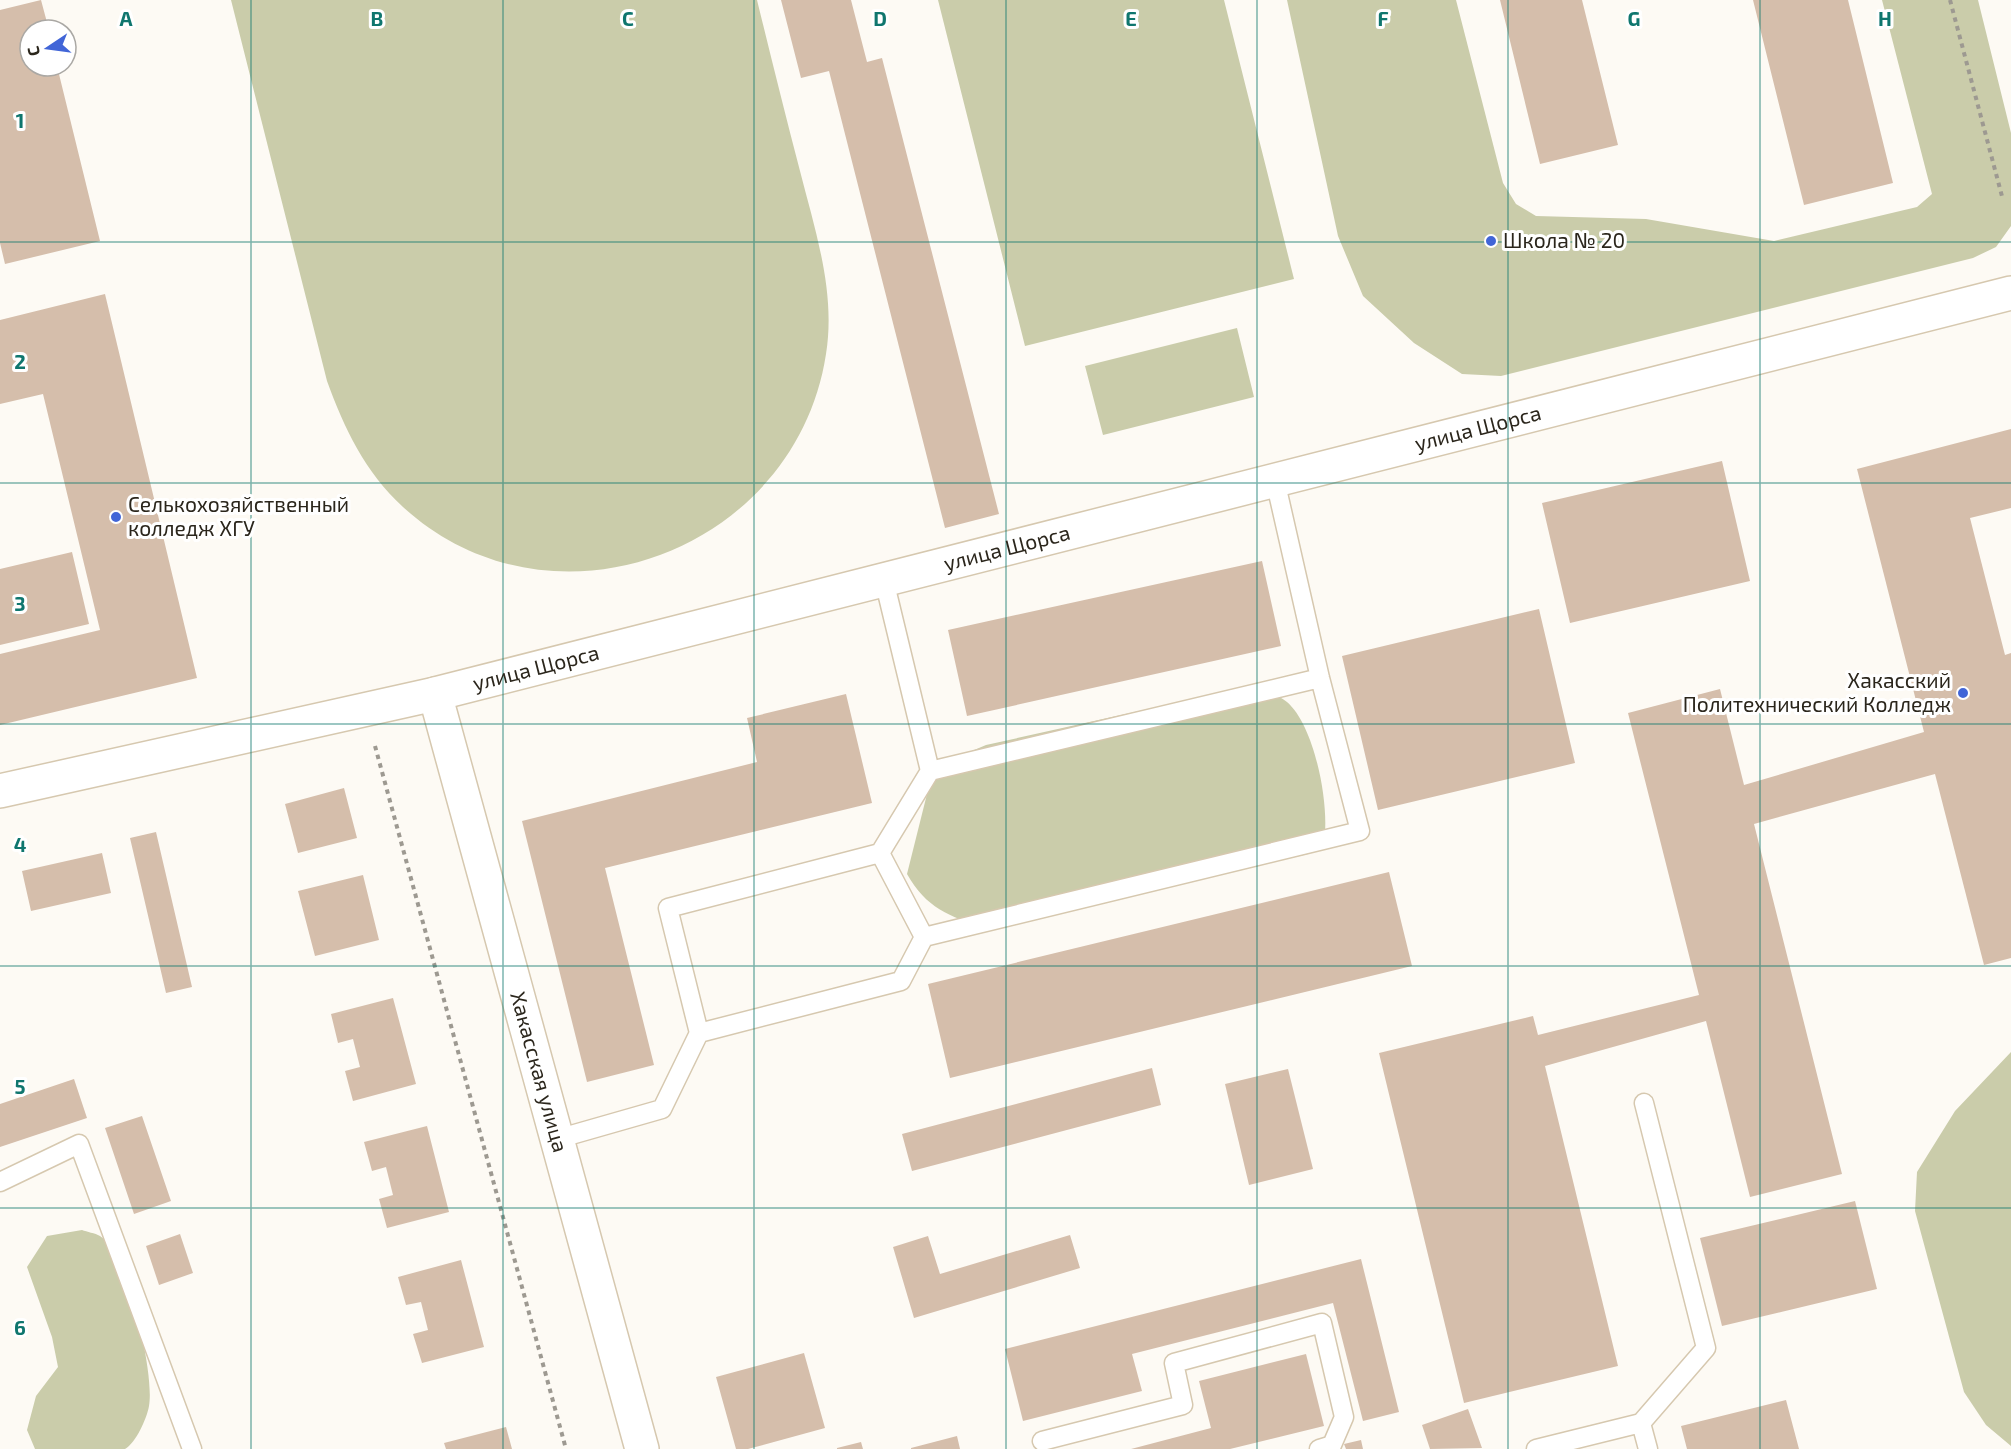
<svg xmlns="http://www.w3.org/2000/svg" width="2011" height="1449" font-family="'Exo 2',sans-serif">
	<rect width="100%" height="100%" fill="#fdfaf4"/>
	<path fill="#caccaa" d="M231 0H757C771 57 785 114 800 171 815 230 836 292 826 354 796 551 552 643 403 507 365 472 344 428 327 381Z
		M938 0H1224L1294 279 1025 346Z
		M1287 0H1456L1503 183 1516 204 1536 216 1646 219 1774 241 1917 207 1932 194 1882 0H1978L2011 133V226L1996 247 1973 258 1501 376 1462 374 1414 343 1363 296 1338 236Z
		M1237 328 1254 397 1103 435 1085 366Z
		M1234 690C1251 692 1273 690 1287 702 1315 726 1330 806 1324 841L1308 854 984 928C949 916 926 908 907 874L929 786 953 759 986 745Z
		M2011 1052V1446L1986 1425 1964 1392 1915 1211 1917 1172 1955 1111Z
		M82 1230C87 1232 95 1233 100 1236 127 1254 155 1373 149 1406 147 1418 136 1443 125 1449H35L27 1430 36 1396 58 1367 52 1337 27 1267 47 1236Z"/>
	<path fill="#d5beab" d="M41 0 49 30H30V66H57L100 241 5 264 0 243V10Z
		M781 0H851L867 62 882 58 999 514 945 528 829 71 801 78Z
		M1500 0H1582L1618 145 1540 164Z
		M1753 0H1848L1893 183 1804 205Z
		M105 294 197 678 0 725V654L100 630 43 394 0 404V320Z
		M2011 429V508L1970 518 2005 655 2011 653V958L1984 965 1935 774 1754 824 1842 1174 1750 1197 1706 1021 1545 1066 1618 1366 1464 1403 1379 1053 1533 1016 1538 1035 1699 995 1628 713 1720 689 1744 785 1924 732 1857 469Z
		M1722 461 1750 581 1570 623 1542 503Z
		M72 552 89 624 0 645V569Z
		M1262 561 1281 646 967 716 948 630Z
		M1539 609 1575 763 1378 810 1342 656Z
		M846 694 872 803 605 868 654 1065 587 1082 522 821 757 762 747 718Z
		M344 788 357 838 298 853 285 804Z
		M156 832 192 987 166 993 130 838Z
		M102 853 111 893 31 911 22 871Z
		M1389 872 1412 966 950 1078 928 984Z
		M363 875 379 940 315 956 298 891Z
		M393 998 416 1084 353 1101 345 1071 360 1067 353 1039 338 1043 331 1014Z
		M1152 1068 1161 1105 912 1171 902 1134Z
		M1288 1069 1313 1169 1249 1185 1225 1084Z
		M74 1079 87 1118 0 1147V1104Z
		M142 1116 171 1201 134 1214 105 1128Z
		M427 1126 449 1212 387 1228 379 1199 393 1195 386 1167 372 1171 364 1142Z
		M1855 1201 1877 1289 1722 1326 1700 1238Z
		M180 1234 193 1273 159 1285 146 1246Z
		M1070 1235 1080 1268 914 1318 893 1247 928 1236 940 1274Z
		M1361 1259 1399 1412 1363 1421 1333 1303 1132 1354 1142 1391 1023 1421 1005 1349Z
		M461 1260 484 1347 422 1363 413 1334 428 1330 421 1302 406 1305 398 1277Z
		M804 1353 825 1428 748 1449H736L716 1377Z
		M1306 1354 1324 1426 1230 1449H1131L1211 1428 1199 1381Z
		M1786 1400 1799 1449H1687L1681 1426Z
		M1468 1409 1482 1448 1430 1449 1422 1425Z
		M506 1427 512 1449H446L444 1443Z
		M957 1436 960 1449H911V1448Z
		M1361 1440 1363 1449H1346L1344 1444Z
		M861 1442 863 1449H837V1448Z"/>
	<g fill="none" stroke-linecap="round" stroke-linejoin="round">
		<defs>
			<path id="service" d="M1275 480 1320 678 1360 831 924 937 880 853 930 771 1320 678
				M884 580 930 771
				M699 1033 901 981 924 937
				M557 1139 662 1109 699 1033 668 908 880 853
				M0 1182 79 1144 192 1449
				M1641 1423 1706 1348 1644 1103
				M1042 1441 1183 1405 1174 1363 1322 1323 1344 1417 1332 1445 1319 1449
				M1536 1449 1641 1423 1648 1449"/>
			<g id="minor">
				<path id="s1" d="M435 694 642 1449"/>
				<path id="s2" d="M0 791 435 694 2011 293"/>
			</g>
		</defs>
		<use href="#service" stroke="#d6c8af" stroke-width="21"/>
		<use href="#minor" stroke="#d6c8af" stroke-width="36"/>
		<path stroke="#9d9991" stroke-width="4" stroke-dasharray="4.5 4.5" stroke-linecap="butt" d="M1950 0 2003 200
			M375 746 566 1449"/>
		<use href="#service" stroke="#fff" stroke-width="18"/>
		<use href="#minor" stroke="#fff" stroke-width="33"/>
	</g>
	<path fill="none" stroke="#0f766e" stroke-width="1.5" stroke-opacity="0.55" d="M251 0V1449M503 0V1449M754 0V1449M1006 0V1449M1257 0V1449M1508 0V1449M1760 0V1449M0 242H2011M0 483H2011M0 724H2011M0 966H2011M0 1208H2011"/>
	<g fill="#4165d7" stroke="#fff" stroke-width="2">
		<circle cx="1491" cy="241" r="6"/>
		<circle cx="116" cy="517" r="6"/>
		<circle cx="1963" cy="693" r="6"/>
	</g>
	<g text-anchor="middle" stroke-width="6" stroke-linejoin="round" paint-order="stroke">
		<g font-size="21" fill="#2b261c" stroke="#fff" text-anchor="start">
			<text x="1503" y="248">Школа № 20</text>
			<text x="128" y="512">Селькохозяйственный<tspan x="128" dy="24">колледж ХГУ</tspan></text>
			<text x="1951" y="688" text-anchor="end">Хакасский<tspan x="1951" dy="24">Политехнический Колледж</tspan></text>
		</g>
		<g font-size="21" fill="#2b261c" stroke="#fff">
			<text dy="7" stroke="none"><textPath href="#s2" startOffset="1522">улица Щорса</textPath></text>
			<text dy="7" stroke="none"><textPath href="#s2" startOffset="1036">улица Щорса</textPath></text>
			<text dy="7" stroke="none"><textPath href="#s2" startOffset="550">улица Щорса</textPath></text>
			<text dy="7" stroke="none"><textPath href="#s1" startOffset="392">Хакасская улица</textPath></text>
		</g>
	</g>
	<g font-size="20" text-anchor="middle" font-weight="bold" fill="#0f766e" stroke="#fff" stroke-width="6" stroke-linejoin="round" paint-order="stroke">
		<text x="126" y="26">A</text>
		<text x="377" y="26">B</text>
		<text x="628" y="26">C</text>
		<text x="880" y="26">D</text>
		<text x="1131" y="26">E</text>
		<text x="1383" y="26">F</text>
		<text x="1634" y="26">G</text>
		<text x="1885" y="26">H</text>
		<text x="20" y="128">1</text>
		<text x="20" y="369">2</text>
		<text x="20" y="611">3</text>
		<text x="20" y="852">4</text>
		<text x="20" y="1094">5</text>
		<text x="20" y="1335">6</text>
	</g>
	<g transform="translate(48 48) rotate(257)"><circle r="28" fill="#ffffff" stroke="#aaa8a4" stroke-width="1.5"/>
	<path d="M0-4.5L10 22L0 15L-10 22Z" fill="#4165d7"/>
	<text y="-9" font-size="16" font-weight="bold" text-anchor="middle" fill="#2b261c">С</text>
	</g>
</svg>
